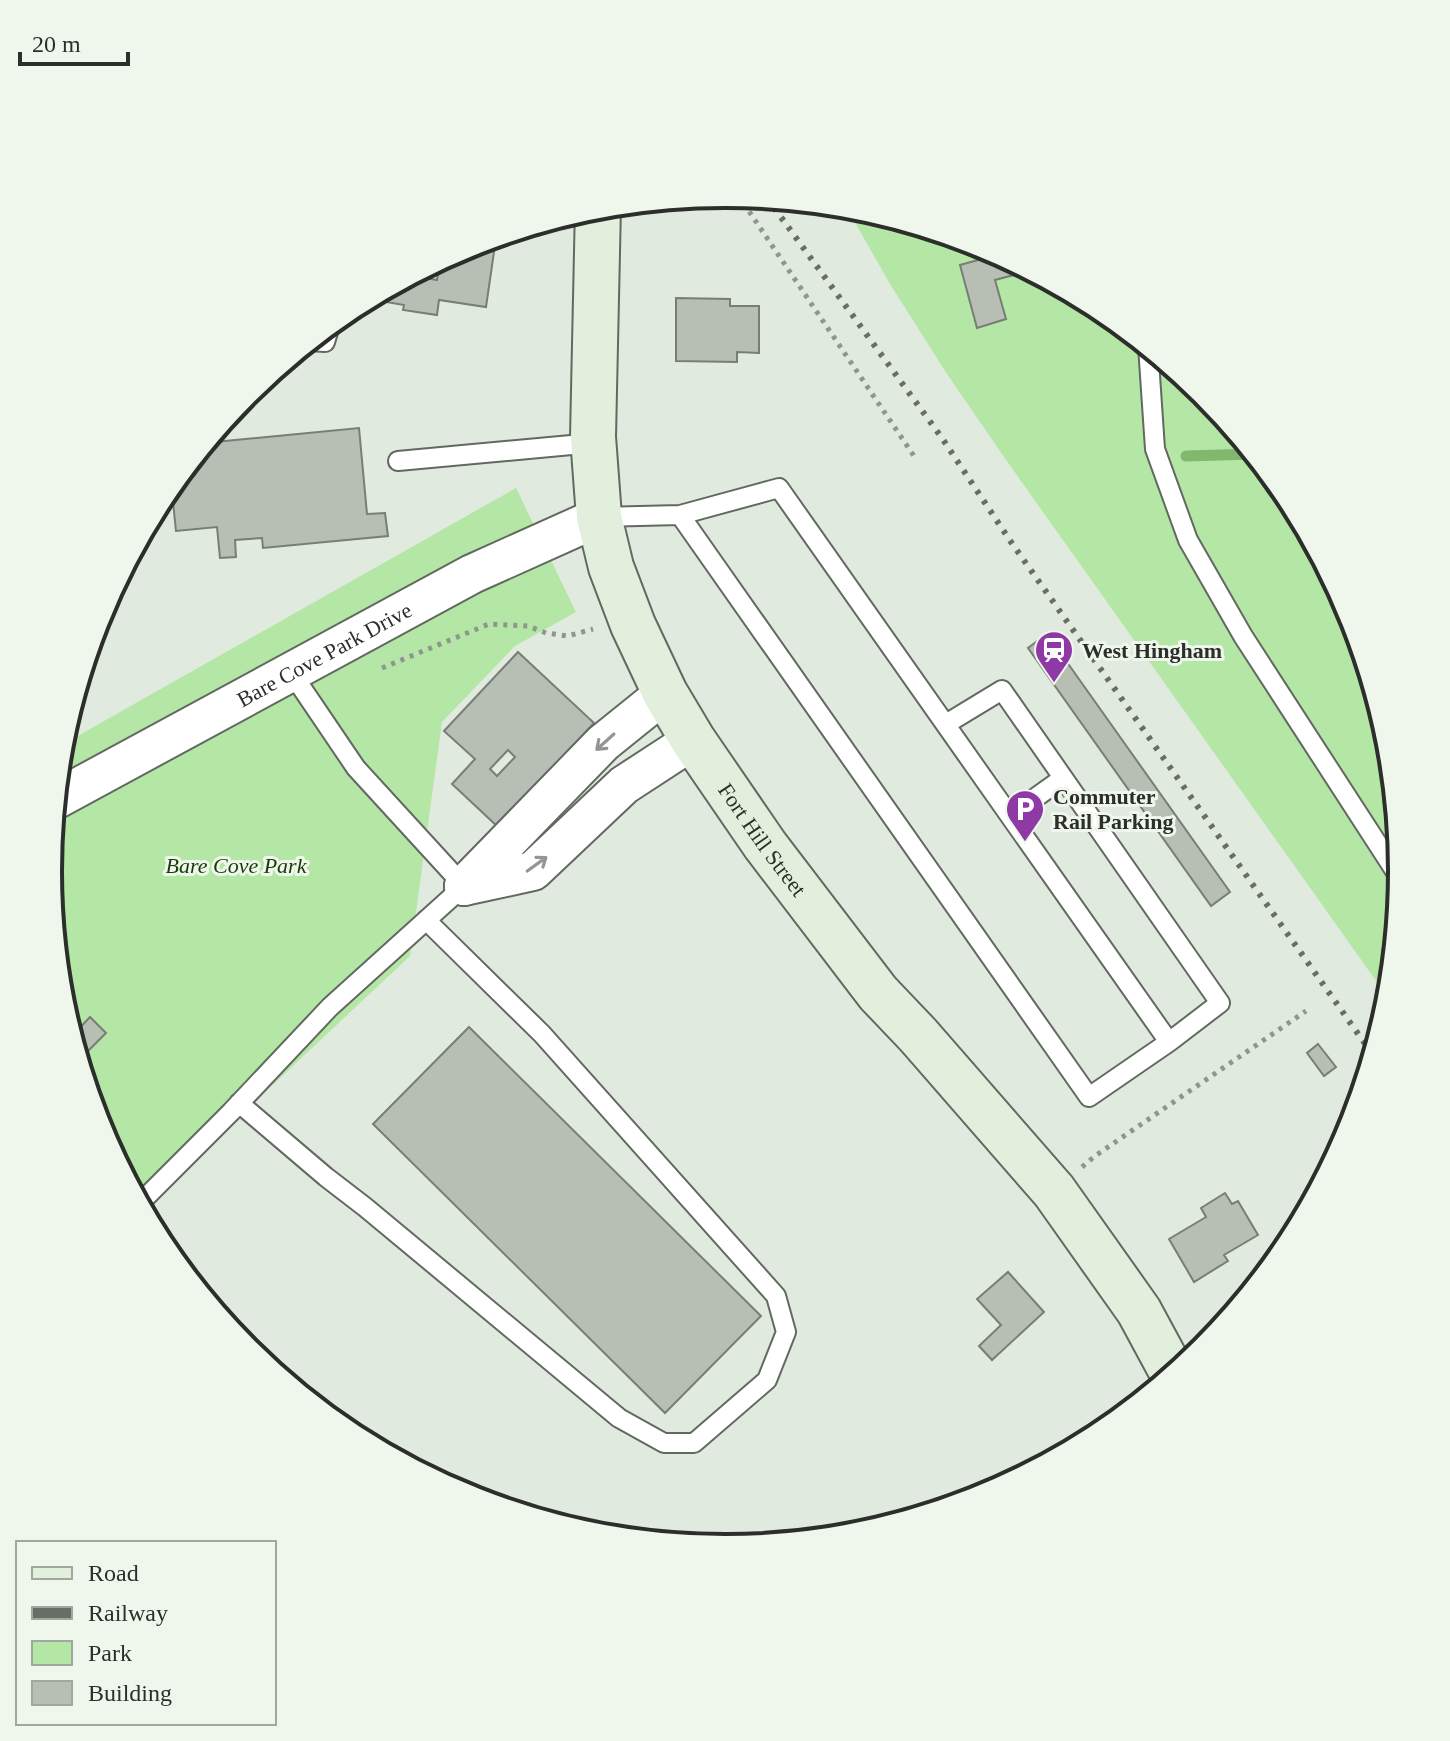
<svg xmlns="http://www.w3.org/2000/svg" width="1450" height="1741" font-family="'Times New Roman',serif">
	<rect width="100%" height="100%" fill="#e1eadf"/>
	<path fill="#b4e6a5" d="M845 205 858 207 984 245 1101 308 1204 392 1288 495 1351 612 1389 739 1402 871 1389 999 1011 467 947 374 890 284Z
		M516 488 576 612 515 646 442 722 410 956 147 1203 144 1214 99 1129 61 1002 48 870 60 746Z"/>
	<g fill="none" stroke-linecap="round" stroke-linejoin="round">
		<path stroke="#80b96d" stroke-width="11" d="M1186 456 1255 454"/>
	</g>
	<path fill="#b7bfb4" stroke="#777e74" stroke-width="2" fill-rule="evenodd" d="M475 242 495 245 486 307 439 300 437 315 403 310 404 305 386 302 388 287 406 289 409 275 437 280 440 259Z
		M1000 254 1023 266 1025 272 995 280 1006 319 977 328 960 265Z
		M676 298 730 299V306H759V353L737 352V362L676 361Z
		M359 428 367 514 385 513 388 536 263 548 262 538 235 540 236 557 220 558 217 527 176 531 171 483 204 443Z
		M1047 634 1230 892 1211 906 1028 648Z
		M518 652 594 723 498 827 452 784 475 759 444 731ZM508 750 515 757 497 776 490 769Z
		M90 1017 106 1033 86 1053 72 1040 71 1037Z
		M469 1027 761 1316 665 1413 373 1124Z
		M1318 1044 1336 1067 1324 1076 1307 1053Z
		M1225 1193 1232 1204 1238 1201 1258 1235 1224 1255 1228 1261 1194 1282 1169 1239 1206 1217 1201 1208Z
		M1008 1272 1044 1312 992 1360 979 1346 1001 1325 977 1299Z"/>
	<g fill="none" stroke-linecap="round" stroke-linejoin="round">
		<defs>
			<path id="lane" d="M308 341 325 342 331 322
				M1148 346 1155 449 1188 540 1243 636 1401 880
				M398 461 593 443
				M599 517 680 515 779 488 1169 1042 1089 1097 680 515
				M946 724 1002 690 1220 1003 1169 1042
				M1010 816 1063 778
				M239 1103 326 1177 365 1207 619 1418 664 1443H694L767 1380 786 1332 776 1296 542 1034 426 920
				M139 1204 231 1112 330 1007 464 886 356 768 291 672"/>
			<g id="street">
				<path id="s1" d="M55 800 472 574 599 517"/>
				<path d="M464 886 603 743 665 693"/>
				<path d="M464 886 533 871 624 785 693 740"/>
			</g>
			<g id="secondary">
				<path id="s2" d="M598 206 593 437 599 517 611 567 633 625 665 693 693 740 765 845 878 993 918 1035 1054 1191 1139 1311 1173 1374"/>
			</g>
		</defs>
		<use href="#lane" stroke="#626960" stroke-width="22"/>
		<use href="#street" stroke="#626960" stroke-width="42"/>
		<use href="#secondary" stroke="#626960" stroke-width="48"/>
		<path stroke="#8f968e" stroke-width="5" stroke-dasharray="4 6" stroke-linecap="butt" d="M738 195 916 459
			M382 668 489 624 528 626 546 633 568 636 593 629
			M1082 1167 1095 1156 1306 1011"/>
		<use href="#lane" stroke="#fff" stroke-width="18"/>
		<use href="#street" stroke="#fff" stroke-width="38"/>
		<use href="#secondary" stroke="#e2efdd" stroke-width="44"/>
		<path stroke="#686d66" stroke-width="6" stroke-dasharray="4 8" stroke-linecap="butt" d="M767 198 942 438 1011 542 1373 1055"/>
	</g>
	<defs><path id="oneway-shaft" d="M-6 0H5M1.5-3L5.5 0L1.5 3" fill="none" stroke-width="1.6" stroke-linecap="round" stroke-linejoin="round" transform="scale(2)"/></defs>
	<g stroke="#959694">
		<use href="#oneway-shaft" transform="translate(605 742) rotate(138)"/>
		<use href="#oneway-shaft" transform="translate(537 864) rotate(-36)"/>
	</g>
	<defs>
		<symbol id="station-pin" viewBox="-11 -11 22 30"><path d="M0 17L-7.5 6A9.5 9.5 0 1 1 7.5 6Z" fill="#8f39a7" stroke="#eff7ec"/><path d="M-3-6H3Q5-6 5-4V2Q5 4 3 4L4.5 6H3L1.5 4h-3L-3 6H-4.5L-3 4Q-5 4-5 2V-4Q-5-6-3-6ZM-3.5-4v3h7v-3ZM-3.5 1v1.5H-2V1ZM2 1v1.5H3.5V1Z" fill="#fff"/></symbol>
		<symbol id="parking-pin" viewBox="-11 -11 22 30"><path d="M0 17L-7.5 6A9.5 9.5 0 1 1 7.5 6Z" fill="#8f39a7" stroke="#eff7ec"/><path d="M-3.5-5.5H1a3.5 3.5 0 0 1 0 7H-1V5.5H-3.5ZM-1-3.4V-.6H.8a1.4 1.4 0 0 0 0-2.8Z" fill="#fff"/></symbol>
	</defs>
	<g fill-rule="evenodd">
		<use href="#station-pin" x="1032" y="628" width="44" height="60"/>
		<use href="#parking-pin" x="1003" y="787" width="44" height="60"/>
	</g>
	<g text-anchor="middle" stroke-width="6" stroke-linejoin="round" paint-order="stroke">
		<g font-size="22" font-weight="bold" fill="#2b2e2a" stroke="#eff7ec" text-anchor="start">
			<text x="1082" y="658">West Hingham</text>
			<text x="1053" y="804">Commuter<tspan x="1053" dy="25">Rail Parking</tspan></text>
		</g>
		<g font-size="22" fill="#2b2e2a" stroke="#eff7ec">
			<text dy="8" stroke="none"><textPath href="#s1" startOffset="306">Bare Cove Park Drive</textPath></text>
			<text dy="8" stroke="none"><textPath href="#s2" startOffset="676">Fort Hill Street</textPath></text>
		</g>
		<g font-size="22" font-style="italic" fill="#173c06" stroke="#eff7ec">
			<text x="236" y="873">Bare Cove Park</text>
		</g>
	</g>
	<path d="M0 0H1450V1741H0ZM62 871a663 663 0 1 1 1326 0a663 663 0 1 1-1326 0Z" fill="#eff7ec" fill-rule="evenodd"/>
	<path fill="none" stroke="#2b2e2a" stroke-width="4" d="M62 871a663 663 0 1 1 1326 0a663 663 0 1 1-1326 0Z"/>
	<rect x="16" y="1541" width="260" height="184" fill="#eff7ec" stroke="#a1a79e" stroke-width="2"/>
	<rect x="32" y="1567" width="40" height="12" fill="#e2efdd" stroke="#a1a79e" stroke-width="2"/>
	<text x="88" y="1581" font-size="24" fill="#2b2e2a">Road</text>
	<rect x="32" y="1607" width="40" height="12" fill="#686d66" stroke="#a1a79e" stroke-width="2"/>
	<text x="88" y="1621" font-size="24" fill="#2b2e2a">Railway</text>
	<rect x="32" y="1641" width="40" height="24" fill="#b4e6a5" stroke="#a1a79e" stroke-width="2"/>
	<text x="88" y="1661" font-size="24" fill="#2b2e2a">Park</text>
	<rect x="32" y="1681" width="40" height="24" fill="#b7bfb4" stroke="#a1a79e" stroke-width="2"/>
	<text x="88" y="1701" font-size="24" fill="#2b2e2a">Building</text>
	<path d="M20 52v12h108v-12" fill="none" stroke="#2b2e2a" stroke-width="4"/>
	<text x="32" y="52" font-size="24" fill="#2b2e2a" stroke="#eff7ec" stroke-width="6" paint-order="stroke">20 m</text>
</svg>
